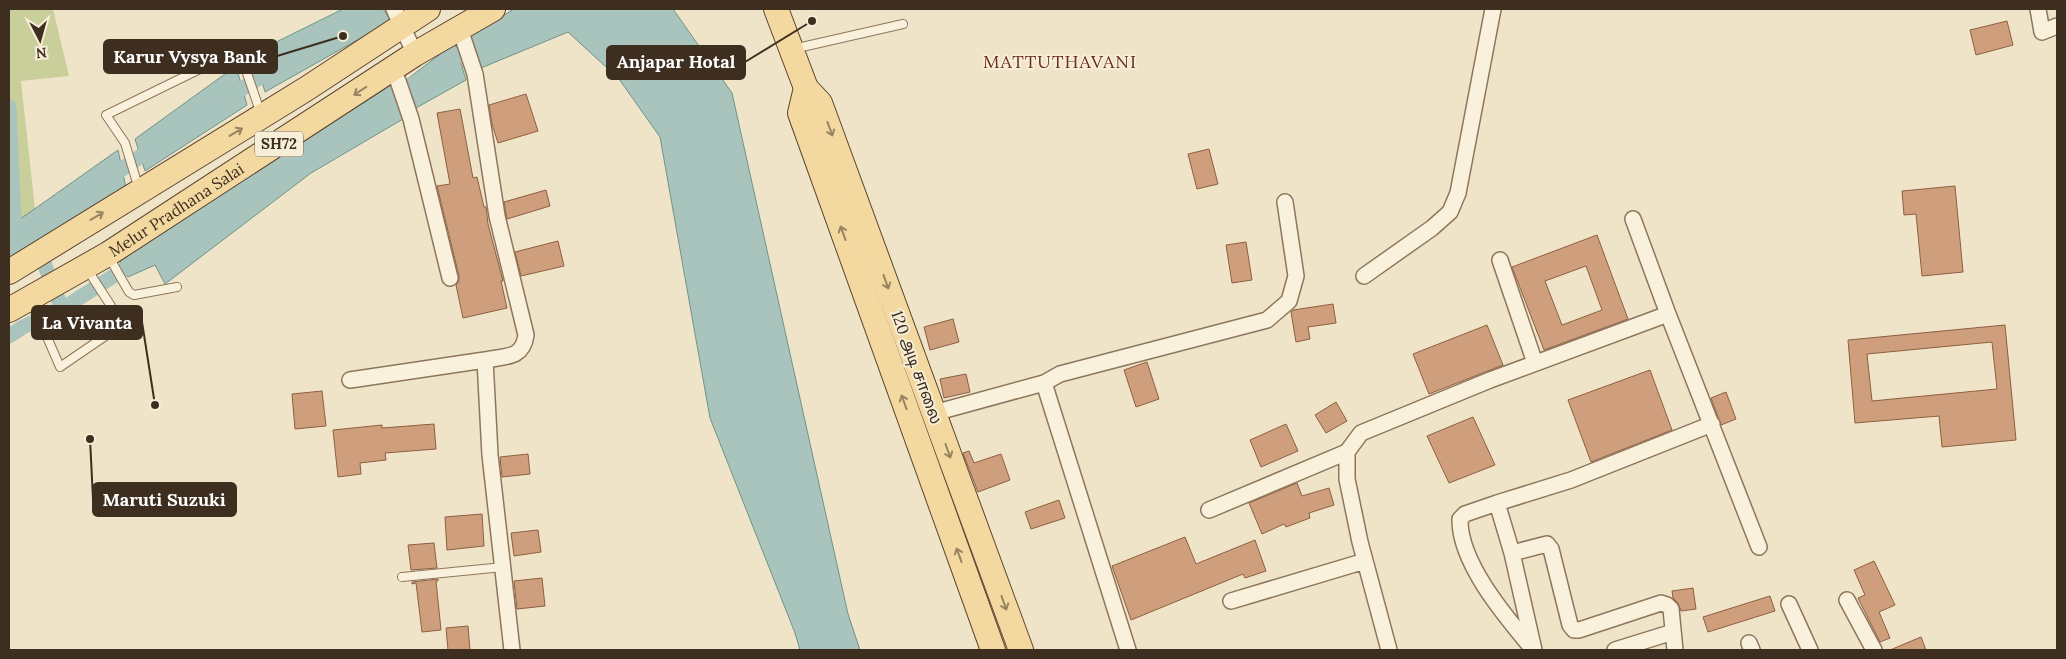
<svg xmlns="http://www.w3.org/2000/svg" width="2066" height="659" font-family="Lora,'Noto Sans Tamil',serif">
	<rect width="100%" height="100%" fill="#f0e4c8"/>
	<path fill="#c9cf9b" d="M9 9H53L69 76 21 81 35 209 9 227Z"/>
	<path fill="#a9c4bc" stroke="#6f938a" d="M343 9H383L391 21 265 92 254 53Z
		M514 9H673L732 93 848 614 860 650H800L795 633 710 418 660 137 619 79 568 32 481 68 469 37Z
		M455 43 466 80 416 108 406 80Z
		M236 66 247 105 145 171 135 139Z
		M391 85 403 119 311 173 165 284 155 265 128 277 120 261Z
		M118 150 126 188 9 262V227Z"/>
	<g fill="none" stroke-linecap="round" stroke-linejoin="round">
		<path stroke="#a9c4bc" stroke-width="15" d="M226 99 278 66
			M9 107 14 224 31 230 62 309 23 327 9 336
			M377 107 477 43
			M106 180 157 145
			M62 309 140 259"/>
	</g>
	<path fill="#cf9f7d" stroke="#8d5f41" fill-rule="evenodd" d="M2007 21 2013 45 1976 55 1970 30Z
		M526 94 538 131 498 143 492 124 489 105Z
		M460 109 473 178 477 177 484 207H486L488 224 503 281H501L507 308 463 318 456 285 459 281V276L437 186 450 184 437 113Z
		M1209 149 1218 184 1197 189 1188 154Z
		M1955 186 1963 272 1922 276 1916 214 1904 215 1902 191Z
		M546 190 550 206 507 219 504 202Z
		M1597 235 1628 319 1544 350 1512 267ZM1586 266 1602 310 1562 325 1545 281Z
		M558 241 564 266 521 276 515 252Z
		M1246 242 1252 280 1232 283 1226 245Z
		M1333 304 1336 323 1308 327 1310 339 1296 342 1291 312 1293 310Z
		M953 319 959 342 930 350 924 327Z
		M1487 325 1503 365 1429 394 1413 354Z
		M2005 325 2016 440 1942 447 1939 416 1855 423 1848 340ZM1992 342 1997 389 1872 401 1867 354Z
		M1147 362 1159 399 1136 407 1124 370Z
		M1650 370 1672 430 1591 462 1568 400Z
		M966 374 970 392 944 398 940 379Z
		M322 391 326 426 295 429 292 394Z
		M1726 392 1736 419 1721 425 1711 398Z
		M1336 402 1347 421 1326 433 1315 415Z
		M1473 417 1495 465 1449 483 1427 436Z
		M434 424 436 449 385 453 386 460 360 463 361 474 338 477 333 430 382 425V428Z
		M1286 424 1298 451 1261 467 1250 440Z
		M969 451 974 463 1001 454 1010 480 978 492 963 453Z
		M528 454 530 474 502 477 500 457Z
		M1297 483 1302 496 1329 488 1334 505 1309 513 1310 518 1286 527 1284 524 1262 534 1249 503Z
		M1059 500 1065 518 1031 529 1025 512Z
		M482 514 484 546 447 550 445 517Z
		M538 530 541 552 514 556 511 533Z
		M1185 537 1196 564 1255 540 1266 571 1245 578 1243 574 1131 620 1112 566Z
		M434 543 437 568 411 570 408 545Z
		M1874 561 1895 605 1879 612 1890 638 1880 642 1858 598 1865 595 1854 570Z
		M542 578 545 606 517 609 514 581Z
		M438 579V581H436L441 630 422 632 416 583 412 584V582Z
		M1693 588 1696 609 1681 611 1678 603 1673 598 1672 591Z
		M1770 596 1775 611 1708 632 1703 617Z
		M468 626 470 650H448L446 628Z
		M1921 637 1926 650H1890Z"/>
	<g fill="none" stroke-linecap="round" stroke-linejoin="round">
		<defs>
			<path id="service" d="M793 49 903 24
				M139 189 125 143 106 115 239 50 261 114
				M109 257 129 292 134 295 177 287
				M29 302 37 314 60 367 117 328 111 306 87 269
				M402 577 503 567"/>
			<path id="minor" d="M394 9 415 54
				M2038 9 2042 32 2057 26
				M460 29 475 74 497 216 526 335C523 359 505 356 485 360L490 455 512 650
				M391 70 398 81 411 119 450 278
				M1500 260 1535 363
				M1364 276 1432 228 1450 212 1458 193 1493 9
				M1668 314 1759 547
				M350 380 485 360
				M934 413 1044 383
				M1497 503 1465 514 1460 519C1459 562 1505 616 1531 647
				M1209 510 1347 452
				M1512 553 1547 544 1551 549 1570 625 1574 630H1579L1661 603 1667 605 1671 609 1675 650
				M1847 600 1874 650
				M1231 601 1365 561
				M1789 604 1810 650
				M1749 643 1752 650
				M1128 650 1044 383 1060 374 1267 320 1289 301 1296 276 1285 202
				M1389 650 1360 542 1347 479V452L1361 433 1490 380 1668 314 1633 219
				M1534 650 1512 553 1497 503 1571 480 1712 424
				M1615 650 1673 632"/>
			<g id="primary">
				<path d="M776 9 806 88 820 103 1021 650"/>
				<path d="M806 88 800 113 993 650"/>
				<path d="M9 272 306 89 428 9"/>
				<path id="s1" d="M9 310 108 254 415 54 493 9"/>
			</g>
		</defs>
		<use href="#service" stroke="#8d765c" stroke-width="10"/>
		<use href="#minor" stroke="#8d765c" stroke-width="18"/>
		<use href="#primary" stroke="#5b4430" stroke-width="26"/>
		<use href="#service" stroke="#faf1dc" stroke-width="8"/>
		<use href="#minor" stroke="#faf1dc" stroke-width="15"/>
		<use href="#primary" stroke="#f3d9a0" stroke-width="24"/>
	</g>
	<defs><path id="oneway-shaft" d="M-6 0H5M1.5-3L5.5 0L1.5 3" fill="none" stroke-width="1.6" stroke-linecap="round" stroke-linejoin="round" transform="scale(1.25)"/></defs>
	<g stroke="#988460">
		<use href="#oneway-shaft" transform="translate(360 91) rotate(147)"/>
		<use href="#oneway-shaft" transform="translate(830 129) rotate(70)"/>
		<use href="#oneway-shaft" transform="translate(236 132) rotate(-31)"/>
		<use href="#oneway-shaft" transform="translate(97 216) rotate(-31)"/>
		<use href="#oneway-shaft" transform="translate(843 233) rotate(-110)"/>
		<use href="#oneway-shaft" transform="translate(886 282) rotate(70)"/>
		<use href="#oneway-shaft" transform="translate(904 402) rotate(-110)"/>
		<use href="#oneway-shaft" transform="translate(948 451) rotate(70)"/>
		<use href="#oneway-shaft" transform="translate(959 555) rotate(-110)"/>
		<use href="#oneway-shaft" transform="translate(1004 603) rotate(70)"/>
	</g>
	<g text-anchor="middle" stroke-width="4" stroke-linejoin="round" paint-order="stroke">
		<rect fill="#f7eed8" stroke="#756857" stroke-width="1" x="255" y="131.5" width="48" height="25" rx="4"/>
		<g font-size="15" font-weight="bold" fill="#3d2e20">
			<text x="279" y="149">SH72</text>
		</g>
		<g font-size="16" fill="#3d2e20" stroke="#f7eed8">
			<text dy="6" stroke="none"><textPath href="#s1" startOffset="195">Melur Pradhana Salai</textPath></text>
			<text transform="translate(917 367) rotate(70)" y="6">120 அடி சாலை</text>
		</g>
		<g font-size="18" letter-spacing="1" fill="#6b2e1e" stroke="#f7eed8">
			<text x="1060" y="68">MATTUTHAVANI</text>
		</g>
	</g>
	<path fill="none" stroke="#3d2e20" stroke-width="2" d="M343 36L277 56M812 21L745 62M155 405L142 322M90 439L93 499"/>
	<g fill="#3d2e20" stroke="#f7eed8" stroke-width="2">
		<circle cx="343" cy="36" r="5"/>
		<circle cx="812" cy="21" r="5"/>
		<circle cx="155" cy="405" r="5"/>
		<circle cx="90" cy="439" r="5"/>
	</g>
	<g fill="#3d2e20" stroke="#3d2e20" stroke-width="2">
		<rect x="104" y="40" width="173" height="33" rx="5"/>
		<rect x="607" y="46" width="138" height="33" rx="5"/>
		<rect x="32" y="306" width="110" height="33" rx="5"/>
		<rect x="93" y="483" width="143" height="33" rx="5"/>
	</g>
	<g font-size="18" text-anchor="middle" font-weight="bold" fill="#fff">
		<text x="190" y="63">Karur Vysya Bank</text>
		<text x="676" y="68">Anjapar Hotal</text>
		<text x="87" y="329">La Vivanta</text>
		<text x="164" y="506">Maruti Suzuki</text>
	</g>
	<rect width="2066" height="659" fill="none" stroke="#3d2e20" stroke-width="20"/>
	<g transform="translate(40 40) rotate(174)" stroke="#f7eed8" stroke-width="4" paint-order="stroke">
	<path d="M0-4L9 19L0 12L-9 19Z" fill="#3d2e20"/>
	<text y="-8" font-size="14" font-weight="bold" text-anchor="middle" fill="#3d2e20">N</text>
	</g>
</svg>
